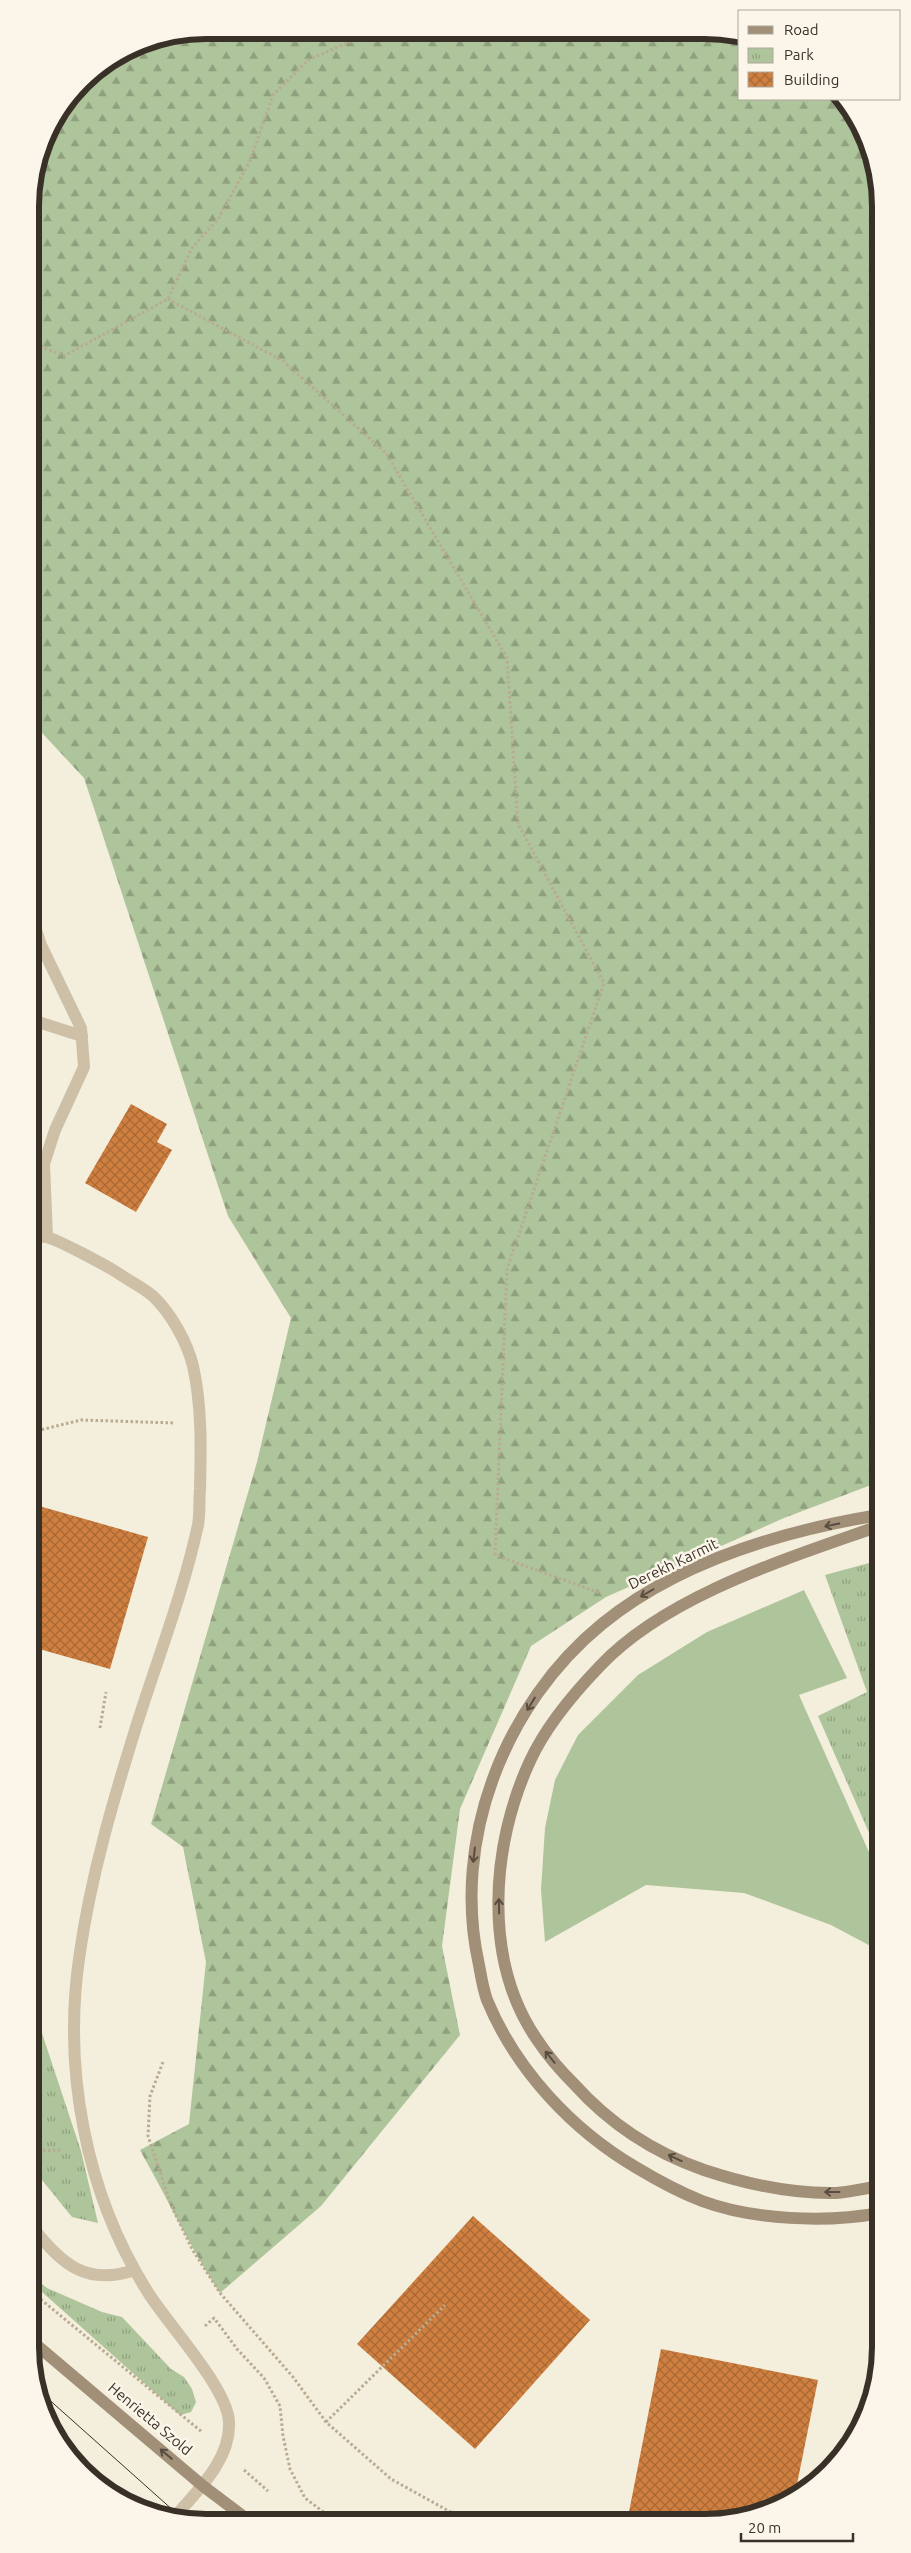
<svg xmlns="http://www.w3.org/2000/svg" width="911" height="2553" font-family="Ubuntu,sans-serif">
	<defs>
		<pattern id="forest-firs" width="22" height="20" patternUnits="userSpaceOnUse" patternTransform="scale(1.25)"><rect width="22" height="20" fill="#aec49b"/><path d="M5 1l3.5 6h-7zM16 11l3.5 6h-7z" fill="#8fa07e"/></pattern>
		<pattern id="park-tufts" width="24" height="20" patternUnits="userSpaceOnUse" patternTransform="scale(1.25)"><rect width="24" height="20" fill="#aec49b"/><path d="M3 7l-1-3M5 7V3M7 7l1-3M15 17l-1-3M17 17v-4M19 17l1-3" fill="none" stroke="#8fa07e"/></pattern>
		<pattern id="building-cross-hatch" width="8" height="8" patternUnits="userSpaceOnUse" patternTransform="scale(1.25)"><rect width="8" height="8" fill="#cf7f3f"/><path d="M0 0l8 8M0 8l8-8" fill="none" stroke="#a96935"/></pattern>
	</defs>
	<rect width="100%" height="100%" fill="#f4eedc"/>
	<path fill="#aec49b" d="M804 1590 847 1678 799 1695 880 1877V1951L831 1925 744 1893 646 1885 545 1942 541 1890 545 1828 555 1780 578 1735 638 1675 707 1632Z"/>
	<path fill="url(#forest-firs)" d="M205 30 740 33V99H843L858 118 878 171 879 1482 784 1518 606 1597 531 1646 460 1809 442 1946 460 2035 321 2206 220 2293C190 2247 167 2198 140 2150L189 2124 206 1962 183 1847 151 1824 257 1462 291 1318 228 1216 84 778 31 721 30 194 48 128 90 74 139 43Z"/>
	<path fill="url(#park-tufts)" d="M880 1560V1858L818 1716 867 1692 825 1575Z
		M33 2006 81 2151 98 2223 72 2217 33 2169Z
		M33 2277 47 2288 102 2312 122 2317 171 2369 184 2377 192 2389 196 2402 191 2412 180 2415 33 2284Z"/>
	<path fill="url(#building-cross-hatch)" d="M131 1104 167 1124 157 1142 172 1150 136 1212 85 1183Z
		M32 1504 148 1537 110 1669 32 1647Z
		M473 2216 590 2320 475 2449 357 2344Z
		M661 2349 818 2380 794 2499 740 2520H642L628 2517Z"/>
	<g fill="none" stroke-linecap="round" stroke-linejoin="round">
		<path stroke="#b9ab91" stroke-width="3" stroke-dasharray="2.5 2.5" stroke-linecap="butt" d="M168 299 283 361 386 453 507 658 518 824 604 983 507 1269 495 1555 600 1593
			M31 342 64 356 168 299 192 248 218 219 250 161 273 95 308 60 375 31
			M32 1432 81 1420 175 1423
			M100 1728 106 1692
			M163 2062 150 2096 148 2136 171 2205 192 2249 220 2293 293 2377 326 2422 391 2479 465 2520
			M33 2151 63 2150
			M33 2293 202 2432
			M205 2326 214 2318 237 2349 264 2378 280 2406 283 2436 290 2469 305 2498 334 2520
			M326 2422 445 2305
			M244 2470 268 2491"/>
		<path stroke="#cdc0a7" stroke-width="12" d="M31 916 41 945 81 1028 84 1067 55 1130 44 1164 47 1237
			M32 1020 82 1036"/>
		<path stroke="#cdc0a7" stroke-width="12" d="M32 1238C37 1238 42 1236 46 1237 59 1240 105 1265 118 1273 129 1281 144 1288 154 1297 172 1315 187 1342 193 1366 202 1406 201 1449 200 1489 199 1501 200 1514 198 1525 183 1594 157 1660 136 1727 113 1801 91 1876 80 1952 62 2068 85 2194 149 2294 168 2324 228 2389 229 2422 231 2461 195 2493 172 2520
			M33 2228C63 2265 86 2286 135 2270"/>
		<path stroke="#a18f78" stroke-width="12" d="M879 1515C782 1531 679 1561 602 1624 504 1704 451 1841 479 1965 481 1976 483 1989 487 2000 516 2070 572 2130 637 2168 657 2180 679 2192 702 2201 753 2220 826 2223 880 2213
			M879 1526C789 1558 667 1595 600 1666 574 1693 546 1726 530 1761 491 1845 482 1961 538 2041 548 2056 561 2071 574 2084 610 2124 652 2152 704 2170 746 2184 791 2194 836 2193 851 2192 866 2188 880 2186
			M33 2342 203 2486 248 2520"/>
		<path stroke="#393128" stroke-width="1" d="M36 2388 184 2520
			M52 2432 140 2509"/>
	</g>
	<defs><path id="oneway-shaft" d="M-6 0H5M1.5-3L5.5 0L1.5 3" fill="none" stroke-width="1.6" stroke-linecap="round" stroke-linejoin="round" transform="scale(1.25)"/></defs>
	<g stroke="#584d40">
		<use href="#oneway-shaft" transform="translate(832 1525) rotate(168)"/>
		<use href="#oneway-shaft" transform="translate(647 1593) rotate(150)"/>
		<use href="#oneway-shaft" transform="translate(531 1704) rotate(121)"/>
		<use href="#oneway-shaft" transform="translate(474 1855) rotate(97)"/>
		<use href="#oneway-shaft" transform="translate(499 1906) rotate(-91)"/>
		<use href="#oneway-shaft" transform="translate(550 2057) rotate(-129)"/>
		<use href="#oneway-shaft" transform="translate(675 2158) rotate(-155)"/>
		<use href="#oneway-shaft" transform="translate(832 2192) rotate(180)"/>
		<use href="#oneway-shaft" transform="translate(166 2454) rotate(-140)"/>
	</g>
	<g text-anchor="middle" stroke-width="5" stroke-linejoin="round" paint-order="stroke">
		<g font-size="15" fill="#393128" stroke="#fbf6e9">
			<text transform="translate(673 1564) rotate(-26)" y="5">Derekh Karmit</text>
			<text transform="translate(150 2419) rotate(40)" y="5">Henrietta Szold</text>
		</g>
	</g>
	<path d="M0 0H911V2553H0ZM206 39H705A167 167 0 0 1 872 206V2347A167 167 0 0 1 705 2514H206A167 167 0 0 1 39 2347V206A167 167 0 0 1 206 39Z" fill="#fbf6e9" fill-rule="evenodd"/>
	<path fill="none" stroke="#393128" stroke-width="6" d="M206 39H705A167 167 0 0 1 872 206V2347A167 167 0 0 1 705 2514H206A167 167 0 0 1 39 2347V206A167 167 0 0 1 206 39Z"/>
	<rect x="738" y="10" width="162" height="90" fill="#fbf6e9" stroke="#ada79c"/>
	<rect x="748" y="26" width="25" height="8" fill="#a18f78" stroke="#ada79c"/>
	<text x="784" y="35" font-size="15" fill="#393128">Road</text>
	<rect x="748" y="48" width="25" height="15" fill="url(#park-tufts)" stroke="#ada79c"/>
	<text x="784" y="60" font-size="15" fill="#393128">Park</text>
	<rect x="748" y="72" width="25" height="15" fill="url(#building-cross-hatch)" stroke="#ada79c"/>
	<text x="784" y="85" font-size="15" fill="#393128">Building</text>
	<path d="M741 2533v8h112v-8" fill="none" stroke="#393128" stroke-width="2.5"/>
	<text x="748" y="2533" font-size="15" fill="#393128" stroke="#fbf6e9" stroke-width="4" paint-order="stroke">20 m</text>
</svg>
